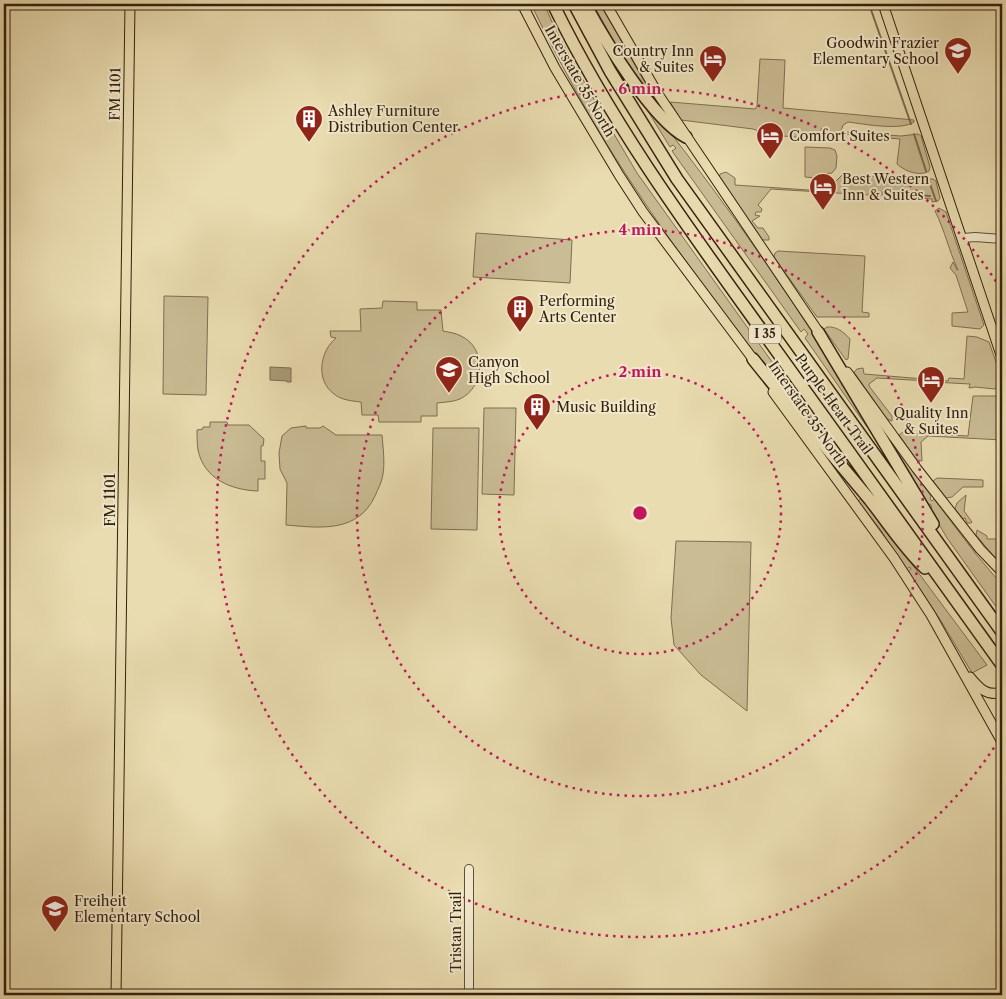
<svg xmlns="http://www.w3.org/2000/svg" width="1006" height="999" font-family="'Libre Caslon Text',serif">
	<rect width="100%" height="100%" fill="#e9dcb0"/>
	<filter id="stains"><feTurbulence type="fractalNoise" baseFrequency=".004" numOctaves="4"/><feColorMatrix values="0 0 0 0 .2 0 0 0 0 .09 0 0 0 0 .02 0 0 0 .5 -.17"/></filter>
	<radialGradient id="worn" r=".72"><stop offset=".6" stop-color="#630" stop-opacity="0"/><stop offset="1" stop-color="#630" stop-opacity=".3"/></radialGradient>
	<path fill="#cabc94" stroke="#7e6e50" d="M531 4H544L557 33 601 112 637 173 830 443 827 445 816 432C752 349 686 267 629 179 592 123 560 64 531 4Z
		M593 4H600L652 95 650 97 617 47Z
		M760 59 785 60 783 108 914 120V122C901 131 864 124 848 122L843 125 840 135H836L835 140 770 135 753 129 681 120 670 102 755 109 757 106Z
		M630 82C705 174 775 272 838 373L837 375 870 426 867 427 805 338 808 334 804 329 801 332 672 151 676 148 673 145 670 147Z
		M846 132 901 136 918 134 921 136 930 167 929 171C919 177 905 171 897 164L900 139 846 134Z
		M805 147 830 148 835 150 837 156 836 168 832 173 823 174 816 178 805 177Z
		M726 172 735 178V185L823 191 828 183 835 182 842 175 933 179 936 181 940 198 938 201 932 202V199L871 194 870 195 771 189 758 205 762 209 761 212H756L755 215 760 216 752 221 758 228H763L769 237V240H763L757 235 758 233 722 182 723 181 719 179 720 174Z
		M939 208 946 212 984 325 980 329 952 326V313L968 312 956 275 950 268 953 262 957 270H958C949 251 945 231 935 211Z
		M476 233 572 240 570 283 473 277Z
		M778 251 865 256 862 312 869 313V317H817L774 257 775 253Z
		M164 296 208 297 206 395 163 394Z
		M383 301 417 302V310H441L443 331C448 332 456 333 461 336 487 348 485 387 460 399 453 402 445 402 437 403V416H421V422H379L378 415H362L361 402C352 401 341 400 334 394 315 380 320 351 336 338L331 337 330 331H361L360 309 382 308Z
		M827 327C836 326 844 332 850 339L848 359 846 360 824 329Z
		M967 336 977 337 989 342 1002 379V384L998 385 995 389 975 387 969 388 970 384 933 382V385L930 386 928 385V381L877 378 869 384V386L892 416V421L887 419 854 372 857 369 863 368 864 374 948 381 949 378 964 379Z
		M973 396H997L1002 399V440L928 436 921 442 922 461 917 460 899 435 903 432 921 434 922 429H931V434L968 436Z
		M484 408H516L514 495 482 494Z
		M210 422H227L228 425H249L264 439 263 446H261V461H265V479H258V491C231 490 204 479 198 450 197 443 197 436 197 430L203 429V427H210Z
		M306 426V428H320L323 426 336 435H382C383 448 385 462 383 474 382 482 378 489 375 496 358 533 320 528 286 525L287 483 280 469 279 453 282 436 291 428Z
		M433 428H479L477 530 431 529Z
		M897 449 931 496 930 499 932 501 934 499 975 553 1002 585V615L947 538 930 509 932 507 930 504 927 505 922 493 894 451Z
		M937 478 983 480V487H963L952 497 946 498 933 481Z
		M966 495 964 511 972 522 971 523H967L965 518 963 519 955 509 957 503Z
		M862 497 987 665 972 673 941 621 908 571 911 569 910 567 906 569 880 529 858 501Z
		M977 530 987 536V539H1002V566L976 535Z
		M676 541 751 542 747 711 701 675 674 645 671 618Z"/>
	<path fill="#ab9c78" stroke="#7b6b4d" d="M270 367 291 368V382H287V381L270 380Z"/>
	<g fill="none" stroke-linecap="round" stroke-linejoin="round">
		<path stroke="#7b6b4d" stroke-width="2" d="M869 4 911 124
			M914 134 926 171
			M929 181 936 201
			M873 192 930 196"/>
		<defs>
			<path id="minor" d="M963 238 975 237 1002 239
				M469 869V995"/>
			<path id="major" d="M522 4 555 68 619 175 643 212 756 363
				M606 4 658 94 822 337
				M883 4 1002 358
				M847 372 917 469 980 549 1002 572
				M773 392 894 558 931 615 1002 742
				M970 677C979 688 987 697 1002 692
				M116 995 130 4"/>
			<path id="highway" d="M553 4C611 123 688 228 765 335 844 445 924 555 1002 665
				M574 4 610 71 677 179 1002 632
				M585 4C604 39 652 119 686 137
				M818 332 933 524
				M753 359C791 407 831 453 870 500 888 523 904 548 925 568"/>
		</defs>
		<use href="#minor" stroke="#605035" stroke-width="10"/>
		<use href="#major" stroke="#33210c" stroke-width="11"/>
		<use href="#highway" stroke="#33210c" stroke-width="14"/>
		<use href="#minor" stroke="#f1e8cc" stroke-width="8"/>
		<use href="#major" stroke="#e9dcb0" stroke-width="9"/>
		<use href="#highway" stroke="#e9dcb0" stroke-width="11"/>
	</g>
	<g fill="none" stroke="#c2185b" stroke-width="2.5" stroke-dasharray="2.5 5">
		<circle cx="640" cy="513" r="141"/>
		<circle cx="640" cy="513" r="283"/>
		<path d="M1002 735A424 424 0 1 1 1002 291"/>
	</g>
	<defs>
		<symbol id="school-pin" viewBox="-11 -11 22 30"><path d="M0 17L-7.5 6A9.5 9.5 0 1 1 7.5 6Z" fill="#8f2418" stroke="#f1e8cc"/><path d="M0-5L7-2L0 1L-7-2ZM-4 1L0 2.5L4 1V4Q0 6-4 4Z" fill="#fff"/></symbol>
		<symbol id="hotel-pin" viewBox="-11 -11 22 30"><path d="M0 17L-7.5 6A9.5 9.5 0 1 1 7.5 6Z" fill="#8f2418" stroke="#f1e8cc"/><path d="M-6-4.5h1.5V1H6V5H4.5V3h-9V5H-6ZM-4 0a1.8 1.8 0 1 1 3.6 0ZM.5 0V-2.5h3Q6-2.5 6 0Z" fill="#fff"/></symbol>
		<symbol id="building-pin" viewBox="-11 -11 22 30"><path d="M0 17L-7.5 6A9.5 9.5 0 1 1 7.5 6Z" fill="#8f2418" stroke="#f1e8cc"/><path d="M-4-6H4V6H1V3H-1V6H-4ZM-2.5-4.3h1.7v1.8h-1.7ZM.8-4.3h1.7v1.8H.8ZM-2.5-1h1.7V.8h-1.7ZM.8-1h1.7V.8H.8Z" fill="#fff"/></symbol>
	</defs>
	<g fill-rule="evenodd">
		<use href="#school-pin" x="942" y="35" width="32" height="43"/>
		<use href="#hotel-pin" x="697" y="43" width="32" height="43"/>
		<use href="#building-pin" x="293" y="103" width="32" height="43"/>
		<use href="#hotel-pin" x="754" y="120" width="32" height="43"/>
		<use href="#hotel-pin" x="807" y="171" width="32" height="43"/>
		<use href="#building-pin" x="504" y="293" width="32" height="43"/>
		<use href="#school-pin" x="433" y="354" width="32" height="43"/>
		<use href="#hotel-pin" x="915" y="364" width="32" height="43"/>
		<use href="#building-pin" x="521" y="391" width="32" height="43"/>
		<use href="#school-pin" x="39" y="893" width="32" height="43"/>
	</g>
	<g text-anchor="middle" stroke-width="4" stroke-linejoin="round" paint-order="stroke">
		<rect fill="#f1e8cc" stroke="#6c5d46" stroke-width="1" x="749" y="324.5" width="32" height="19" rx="4"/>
		<g font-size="12" font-weight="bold" fill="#33210c">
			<text x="765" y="338">I 35</text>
		</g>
		<g font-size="14" fill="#33210c" stroke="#f1e8cc" text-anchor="start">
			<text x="939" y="48" text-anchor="end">Goodwin Frazier<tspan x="939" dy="16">Elementary School</tspan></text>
			<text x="694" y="56" text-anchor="end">Country Inn<tspan x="694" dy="16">&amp; Suites</tspan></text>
			<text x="328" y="116">Ashley Furniture<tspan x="328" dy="16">Distribution Center</tspan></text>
			<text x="789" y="141">Comfort Suites</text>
			<text x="842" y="184">Best Western<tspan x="842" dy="16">Inn &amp; Suites</tspan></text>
			<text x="539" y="306">Performing<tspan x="539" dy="16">Arts Center</tspan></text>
			<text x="468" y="367">Canyon<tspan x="468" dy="16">High School</tspan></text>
			<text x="556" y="412">Music Building</text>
			<text x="931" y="418" text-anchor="middle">Quality Inn<tspan x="931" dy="16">&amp; Suites</tspan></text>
			<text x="74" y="906">Freiheit<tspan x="74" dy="16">Elementary School</tspan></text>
		</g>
		<g font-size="14" fill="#33210c" stroke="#f1e8cc">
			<text transform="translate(580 81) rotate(60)" y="5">Interstate 35 North</text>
			<text transform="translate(115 94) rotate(-89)" y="5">FM 1101</text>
			<text transform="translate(834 404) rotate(54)" y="5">Purple Heart Trail</text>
			<text transform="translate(808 414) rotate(55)" y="5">Interstate 35 North</text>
			<text transform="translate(110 500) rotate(-90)" y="5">FM 1101</text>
			<text transform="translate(456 932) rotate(-90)" y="5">Tristan Trail</text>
		</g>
	</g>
	<circle cx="640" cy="513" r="8" fill="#c2185b" stroke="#f1e8cc" stroke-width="2.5"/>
	<g font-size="15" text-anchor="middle" font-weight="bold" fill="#c2185b" stroke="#f1e8cc" stroke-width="4" stroke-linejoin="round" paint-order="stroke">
		<text x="640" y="94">6 min</text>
		<text x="640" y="235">4 min</text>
		<text x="640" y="377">2 min</text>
	</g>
	<rect width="1006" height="999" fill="none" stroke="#e9dcb0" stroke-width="20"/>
	<rect x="5" y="5" width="996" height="989" fill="none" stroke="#33210c" stroke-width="2.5"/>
	<rect x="10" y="10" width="986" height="979" fill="none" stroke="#33210c"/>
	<rect width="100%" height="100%" filter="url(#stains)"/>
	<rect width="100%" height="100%" fill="url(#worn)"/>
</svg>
